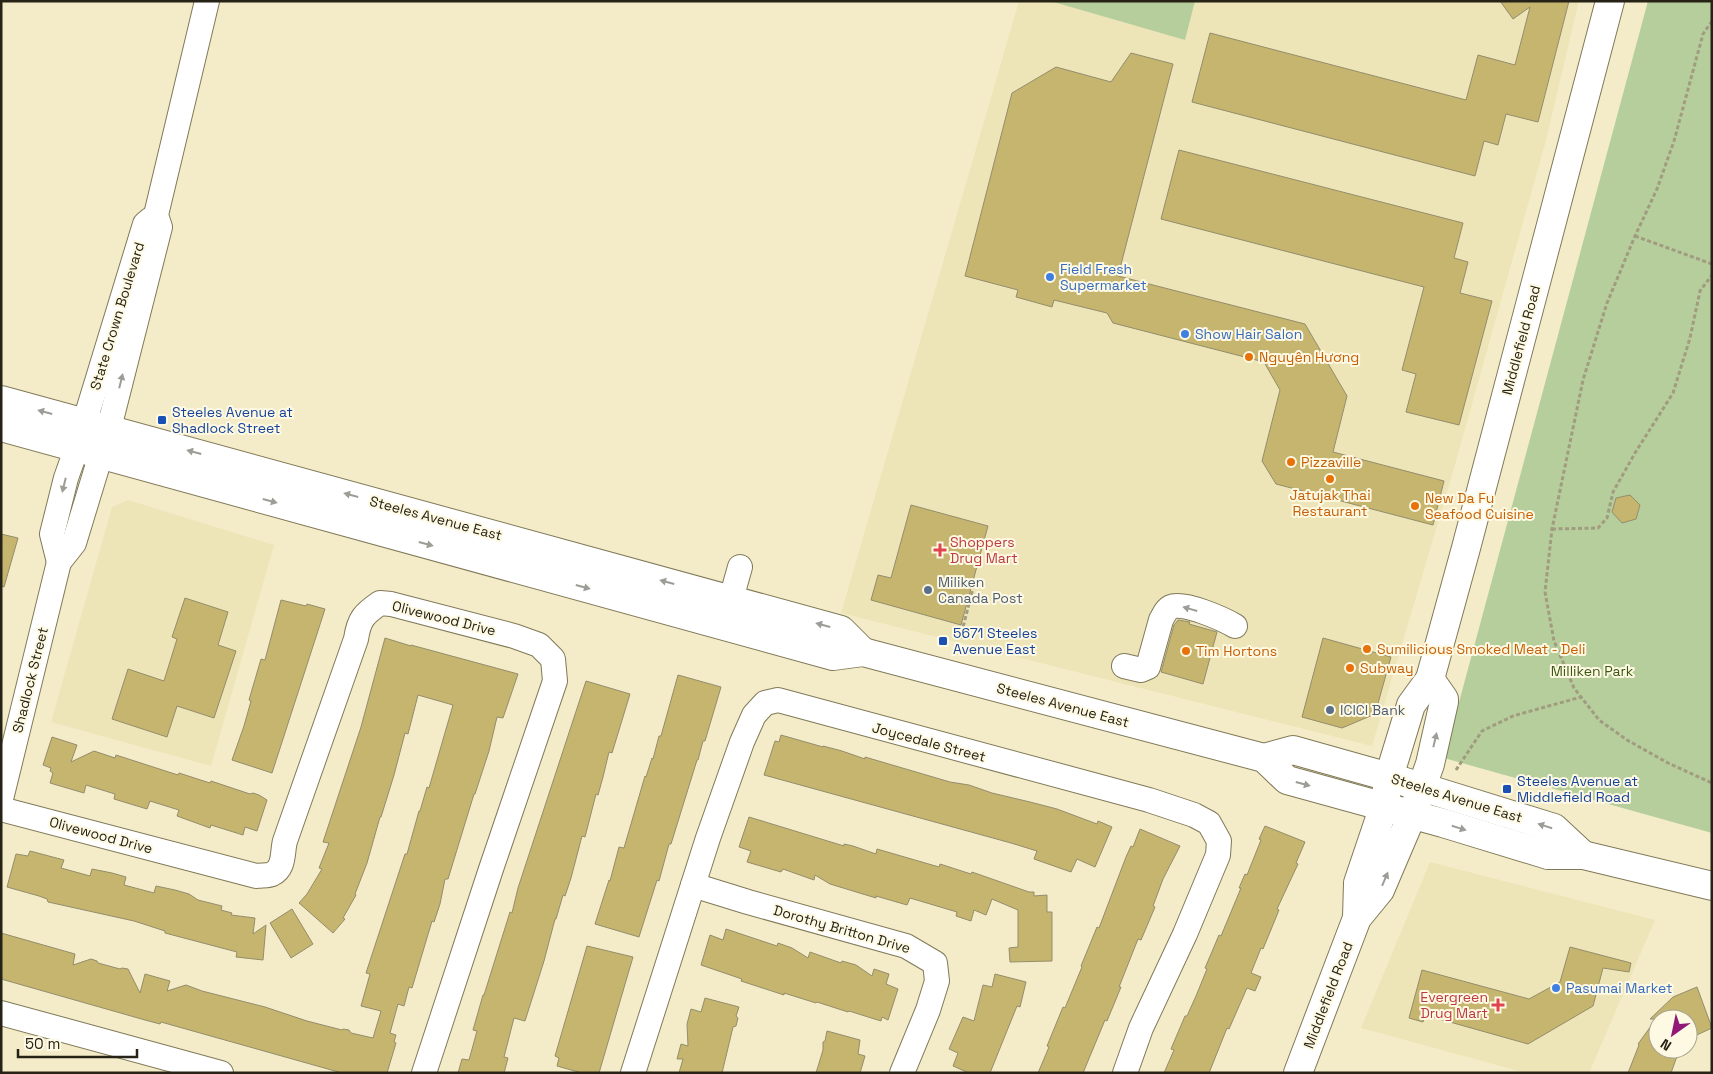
<svg xmlns="http://www.w3.org/2000/svg" width="1713" height="1074" font-family="'Space Grotesk',sans-serif">
	<rect width="100%" height="100%" fill="#f4ecc8"/>
	<g fill="#ede4b8">
		<polygon points="1019,1 1050,1 1185,40 1195,1 1579,1 1545,144 1452,475 1372,746 841,613"/>
		<polygon points="128,500 274,545 211,766 51,722 112,507"/>
		<polygon points="1430,862 1655,920 1589,1073 1526,1073 1361,1028"/>
	</g>
	<g fill="#b5ce9c">
		<polygon points="1050,1 1195,1 1185,40"/>
		<polygon points="1648,1 1712,1 1712,833 1444,758"/>
	</g>
	<g fill="#c5b56e" stroke="#948d6c">
		<polygon points="1500,1 1569,1 1538,122 1506,114 1498,145 1484,141 1475,176 1192,102 1210,33 1466,100 1478,55 1515,65 1530,7 1513,19"/>
		<polygon points="1131,53 1173,64 1118,276 1305,324 1347,396 1333,452 1444,481 1433,525 1276,484 1262,461 1280,390 1264,362 1113,323 1107,313 1054,300 1052,307 1016,297 1018,290 965,276 1012,93 1056,67 1111,82"/>
		<polygon points="1179,150 1463,223 1454,258 1468,262 1460,293 1492,301 1459,425 1406,412 1416,374 1402,370 1424,287 1161,219"/>
		<polygon points="1630,495 1640,505 1636,519 1622,523 1612,512 1616,498"/>
		<polygon points="911,505 988,526 961,625 871,600 878,575 891,578"/>
		<polygon points="1,534 18,538 4,587 1,586"/>
		<polygon points="185,598 228,612 218,645 236,651 214,718 177,706 167,737 112,719 128,669 164,681 177,639 172,637"/>
		<polygon points="281,600 306,606 307,604 325,609 272,773 232,760 244,726 251,701 249,700 261,659 265,660"/>
		<polygon points="1178,620 1190,622 1189,624 1217,632 1203,684 1161,672 1174,625"/>
		<polygon points="385,638 411,646 411,645 518,674 503,718 497,717 489,751 475,794 474,794 448,879 445,879 440,904 434,922 432,921 412,988 409,987 404,1006 398,1004 390,1033 396,1035 394,1042 396,1043 387,1073 342,1073 161,1022 160,1024 145,1020 1,979 1,933 75,954 73,965 91,959 97,961 98,963 120,969 122,968 128,969 140,993 145,974 170,981 167,991 186,985 202,991 265,1007 307,1021 342,1030 343,1029 349,1030 351,1033 373,1038 381,1011 361,1006 370,974 366,973 405,854 407,854 419,811 420,811 427,787 429,788 453,705 418,695 408,734 405,733 394,775 381,817 380,817 367,863 355,894 356,895 343,918 345,919 333,933 299,903 307,894 322,869 319,868 329,843 323,842 361,727"/>
		<polygon points="1323,638 1391,657 1375,714 1342,728 1302,717"/>
		<polygon points="678,675 721,687 705,741 703,741 698,760 697,760 671,844 669,844 659,881 657,880 639,937 595,924 609,880 610,881 619,847 624,848 645,776 646,777 652,758 653,759 659,736 661,736"/>
		<polygon points="586,681 630,694 612,753 609,752 603,777 598,795 596,794 585,837 582,836 571,878 565,896 563,895 556,919 555,919 544,961 525,1021 514,1018 504,1057 508,1058 504,1073 458,1073 462,1059 469,1060 477,1031 473,1030 483,995 484,995 510,912 512,913 518,888"/>
		<polygon points="781,735 823,747 823,746 842,751 865,759 865,757 950,782 969,785 992,793 1030,802 1057,809 1097,824 1098,821 1112,827 1095,867 1077,859 1071,872 1034,859 1037,851 1011,843 764,775 775,741 779,742"/>
		<polygon points="52,737 77,745 71,762 94,751 115,758 116,755 178,775 179,773 210,783 211,781 250,794 253,793 259,795 267,800 257,831 245,827 243,835 211,825 210,828 177,816 179,810 150,801 147,809 114,799 115,794 86,785 84,793 50,783 53,773 50,771 51,768 43,765"/>
		<polygon points="749,817 844,846 844,844 853,846 876,854 877,849 939,867 940,864 971,874 972,872 1029,892 1034,892 1034,896 1047,895 1047,912 1052,912 1052,961 1010,962 1009,948 1018,947 1018,910 992,899 986,915 974,910 971,921 956,916 957,912 910,898 907,905 876,896 876,898 830,884 815,875 814,880 783,869 781,872 747,862 751,851 739,847"/>
		<polygon points="1265,826 1305,842 1296,863 1298,864 1277,909 1279,910 1270,932 1263,949 1261,948 1251,973 1261,977 1255,991 1247,988 1229,1029 1227,1028 1209,1073 1164,1073 1174,1050 1171,1049 1185,1016 1187,1016 1196,996 1207,969 1205,968 1211,954 1219,935 1221,936 1241,888 1239,888 1245,874 1247,875 1261,840 1259,839"/>
		<polygon points="1140,829 1180,846 1163,879 1153,906 1155,907 1141,940 1138,939 1119,987 1121,987 1107,1021 1105,1020 1083,1073 1038,1073 1049,1047 1047,1046 1063,1007 1065,1008 1082,967 1081,966 1097,927 1099,928 1126,857 1131,846 1133,847"/>
		<polygon points="30,851 64,860 61,868 90,876 92,869 112,873 126,877 124,885 154,893 156,886 175,890 189,894 198,900 222,906 221,910 232,913 231,915 255,918 253,934 266,925 263,960 236,957 237,952 165,933 165,931 134,921 48,902 47,899 39,896 7,887 16,854 28,856"/>
		<polygon points="292,909 313,944 291,958 270,923"/>
		<polygon points="726,929 777,946 778,943 792,948 808,958 810,952 841,963 842,961 856,965 872,976 874,969 889,974 886,984 898,989 888,1020 882,1017 881,1021 849,1011 848,1012 817,1002 816,1003 784,993 784,995 741,981 742,979 701,965 710,935 723,940"/>
		<polygon points="587,946 633,957 599,1073 582,1073 557,1066 559,1058 555,1056"/>
		<polygon points="1570,947 1631,963 1629,972 1603,968 1593,1006 1528,1044 1425,1015 1423,1022 1409,1018 1422,970 1529,999 1560,982"/>
		<polygon points="995,974 1026,982 1020,1007 1017,1006 990,1073 969,1073 953,1066 958,1053 949,1049 963,1017 974,1021 983,985 992,987"/>
		<polygon points="1697,987 1712,1028 1688,1039 1688,1019 1658,1019 1658,1049 1684,1049 1676,1059 1671,1073 1628,1073 1639,1045 1638,1044 1656,1019 1650,1019 1673,997"/>
		<polygon points="705,998 739,1007 736,1016 738,1018 736,1026 733,1027 722,1073 679,1073 683,1059 677,1059 681,1044 688,1046 687,1024 691,1009 701,1012"/>
		<polygon points="827,1031 860,1040 858,1054 865,1056 860,1073 816,1073 823,1050 823,1042 825,1041"/>
	</g>
	<g fill="none" stroke-linecap="round" stroke-linejoin="round">
		<defs>
			<g id="minor">
				<polyline points="59,562 52,534 66,478 77,447 145,224 151,219"/>
				<polyline points="726,617 740,567"/>
				<path d="M1124 666 1141 670 1148 667 1161 620C1164 615 1165 610 1171 607 1183 601 1223 619 1235 626"/>
				<polyline points="1,799 59,562 74,543 109,428 160,227 156,215 207,1"/>
				<path d="M1 809 256 876C261 875 268 876 272 874 285 868 282 852 285 841L356 639C359 619 364 614 380 603L391 604 514 636 539 645 553 659 555 681 491 869 424 1073"/>
				<polyline points="693,885 748,902 906,946 935,963 937,981 928,1010 902,1073"/>
				<polyline points="1,1013 221,1073"/>
				<polyline points="633,1073 708,838 742,742 754,715 765,703 778,700 1149,800 1194,815 1209,823 1219,841 1218,855 1185,934 1141,1028 1125,1073"/>
			</g>
			<g id="major">
				<polyline points="1,400 841,630 863,652"/>
				<polyline points="1,427 833,656 863,652 1264,758 1287,780 1443,823 1548,855 1583,855 1712,886"/>
				<polyline points="1264,758 1293,750 1389,777 1554,828 1583,855"/>
				<polyline points="1357,918 1358,883 1384,806 1389,777 1411,705 1430,679 1466,548 1610,1"/>
				<polyline points="1298,1073 1357,918 1380,890 1412,815 1430,764 1444,702 1444,699 1430,679"/>
			</g>
		</defs>
		<use href="#minor" stroke="#807958" stroke-width="26"/>
		<use href="#major" stroke="#807958" stroke-width="30"/>
		<g stroke="#a19b80" stroke-width="3" stroke-dasharray="4 2.5" stroke-linecap="butt">
			<polyline points="1712,21 1703,34 1674,141 1657,189 1635,236 1607,303 1583,380 1552,529 1545,592 1554,641 1574,688 1599,720 1627,740 1668,763 1712,783"/>
			<polyline points="1635,236 1712,264"/>
			<polyline points="1552,529 1598,528 1607,518 1613,492 1635,453 1673,393 1690,338 1700,291 1712,275"/>
			<polyline points="960,639 973,588"/>
			<polyline points="1456,770 1482,731 1513,716 1581,697"/>
		</g>
		<use href="#minor" stroke="#fff" stroke-width="24"/>
		<use href="#major" stroke="#fff" stroke-width="28"/>
	</g>
	<defs><path id="oneway-solid" d="M-6-.8H1V-3.2L6.5 0L1 3.2V.8H-6Z" transform="scale(1.25)"/></defs>
	<g fill="#9d9c96">
		<use href="#oneway-solid" transform="translate(121 381) rotate(-76)"/>
		<use href="#oneway-solid" transform="translate(45 412) rotate(-165)"/>
		<use href="#oneway-solid" transform="translate(194 452) rotate(-165)"/>
		<use href="#oneway-solid" transform="translate(64 485) rotate(104)"/>
		<use href="#oneway-solid" transform="translate(351 495) rotate(-165)"/>
		<use href="#oneway-solid" transform="translate(270 501) rotate(15)"/>
		<use href="#oneway-solid" transform="translate(426 544) rotate(15)"/>
		<use href="#oneway-solid" transform="translate(667 582) rotate(-165)"/>
		<use href="#oneway-solid" transform="translate(583 587) rotate(15)"/>
		<use href="#oneway-solid" transform="translate(1190 609) rotate(-164)"/>
		<use href="#oneway-solid" transform="translate(823 625) rotate(-165)"/>
		<use href="#oneway-solid" transform="translate(1435 740) rotate(-77)"/>
		<use href="#oneway-solid" transform="translate(1303 784) rotate(15)"/>
		<use href="#oneway-solid" transform="translate(1545 826) rotate(-163)"/>
		<use href="#oneway-solid" transform="translate(1459 828) rotate(17)"/>
		<use href="#oneway-solid" transform="translate(1385 879) rotate(-67)"/>
	</g>
	<g fill="#3f7fe0" stroke="#fef9e3" stroke-width="2">
		<circle cx="1050" cy="277" r="5"/>
		<circle cx="1185" cy="334" r="5"/>
		<circle cx="1556" cy="988" r="5"/>
	</g>
	<g fill="#e8710a" stroke="#fef9e3" stroke-width="2">
		<circle cx="1249" cy="357" r="5"/>
		<circle cx="1291" cy="462" r="5"/>
		<circle cx="1330" cy="479" r="5"/>
		<circle cx="1415" cy="506" r="5"/>
		<circle cx="1367" cy="649" r="5"/>
		<circle cx="1186" cy="651" r="5"/>
		<circle cx="1350" cy="668" r="5"/>
	</g>
	<g fill="#1a4fb4" stroke="#fef9e3" stroke-width="2">
		<rect x="157" y="415" width="10" height="10" rx="2.5"/>
		<rect x="938" y="636" width="10" height="10" rx="2.5"/>
		<rect x="1502" y="784" width="10" height="10" rx="2.5"/>
	</g>
	<g fill="#e0444e" stroke="#fef9e3" stroke-width="2">
		<path d="M937.5 542.5h5v5h5v5h-5v5h-5v-5h-5v-5h5z"/>
		<path d="M1495.5 997.5h5v5h5v5h-5v5h-5v-5h-5v-5h5z"/>
	</g>
	<g fill="#5c6f8a" stroke="#fef9e3" stroke-width="2">
		<circle cx="928" cy="590" r="5"/>
		<circle cx="1330" cy="710" r="5"/>
	</g>
	<g text-anchor="middle" stroke-width="4" stroke-linejoin="round" paint-order="stroke">
		<g font-size="14" fill="#366cbe" stroke="#fef9e3" text-anchor="start">
			<text x="1060" y="274">Field Fresh<tspan x="1060" dy="16">Supermarket</tspan></text>
			<text x="1195" y="339">Show Hair Salon</text>
			<text x="1566" y="993">Pasumai Market</text>
		</g>
		<g font-size="14" fill="#262316" stroke="#fef9e3">
			<text transform="translate(117 316) rotate(-73)" y="5">State Crown Boulevard</text>
			<text transform="translate(1521 340) rotate(-75)" y="5">Middlefield Road</text>
			<text transform="translate(436 518) rotate(15)" y="5">Steeles Avenue East</text>
			<text transform="translate(444 618) rotate(14)" y="5">Olivewood Drive</text>
			<text transform="translate(30 680) rotate(-76)" y="5">Shadlock Street</text>
			<text transform="translate(1063 705) rotate(15)" y="5">Steeles Avenue East</text>
			<text transform="translate(929 742) rotate(15)" y="5">Joycedale Street</text>
			<text transform="translate(1457 798) rotate(17)" y="5">Steeles Avenue East</text>
			<text transform="translate(101 835) rotate(15)" y="5">Olivewood Drive</text>
			<text transform="translate(842 929) rotate(16)" y="5">Dorothy Britton Drive</text>
			<text transform="translate(1328 995) rotate(-69)" y="5">Middlefield Road</text>
		</g>
		<g font-size="14" fill="#c56008" stroke="#fef9e3" text-anchor="start">
			<text x="1259" y="362">Nguyên Hương</text>
			<text x="1301" y="467">Pizzaville</text>
			<text x="1330" y="500" text-anchor="middle">Jatujak Thai<tspan x="1330" dy="16">Restaurant</tspan></text>
			<text x="1425" y="503">New Da Fu<tspan x="1425" dy="16">Seafood Cuisine</tspan></text>
			<text x="1377" y="654">Sumilicious Smoked Meat - Deli</text>
			<text x="1196" y="656">Tim Hortons</text>
			<text x="1360" y="673">Subway</text>
		</g>
		<g font-size="14" fill="#164399" stroke="#fef9e3" text-anchor="start">
			<text x="172" y="417">Steeles Avenue at<tspan x="172" dy="16">Shadlock Street</tspan></text>
			<text x="953" y="638">5671 Steeles<tspan x="953" dy="16">Avenue East</tspan></text>
			<text x="1517" y="786">Steeles Avenue at<tspan x="1517" dy="16">Middlefield Road</tspan></text>
		</g>
		<g font-size="14" fill="#be3a42" stroke="#fef9e3" text-anchor="start">
			<text x="950" y="547">Shoppers<tspan x="950" dy="16">Drug Mart</tspan></text>
			<text x="1488" y="1002" text-anchor="end">Evergreen<tspan x="1488" dy="16">Drug Mart</tspan></text>
		</g>
		<g font-size="14" fill="#4e5e75" stroke="#fef9e3" text-anchor="start">
			<text x="938" y="587">Miliken<tspan x="938" dy="16">Canada Post</tspan></text>
			<text x="1340" y="715">ICICI Bank</text>
		</g>
		<g font-size="14" fill="#3b5713" stroke="#fef9e3">
			<text x="1592" y="676">Milliken Park</text>
		</g>
	</g>
	<rect width="1713" height="1074" fill="none" stroke="#262316" stroke-width="5"/>
	<g transform="translate(1673 1034) rotate(213)"><circle r="24" fill="#fef9e3" stroke="#a8a391"/>
	<path d="M0-4L9 19L0 12L-9 19Z" fill="#901978"/>
	<text y="-8" font-size="14" font-weight="bold" text-anchor="middle" fill="#262316">N</text>
	</g>
	<path d="M18 1049v8h119v-8" fill="none" stroke="#262316" stroke-width="2.5"/>
	<text x="25" y="1049" font-size="15" fill="#262316" stroke="#fef9e3" stroke-width="4" paint-order="stroke">50 m</text>
</svg>
